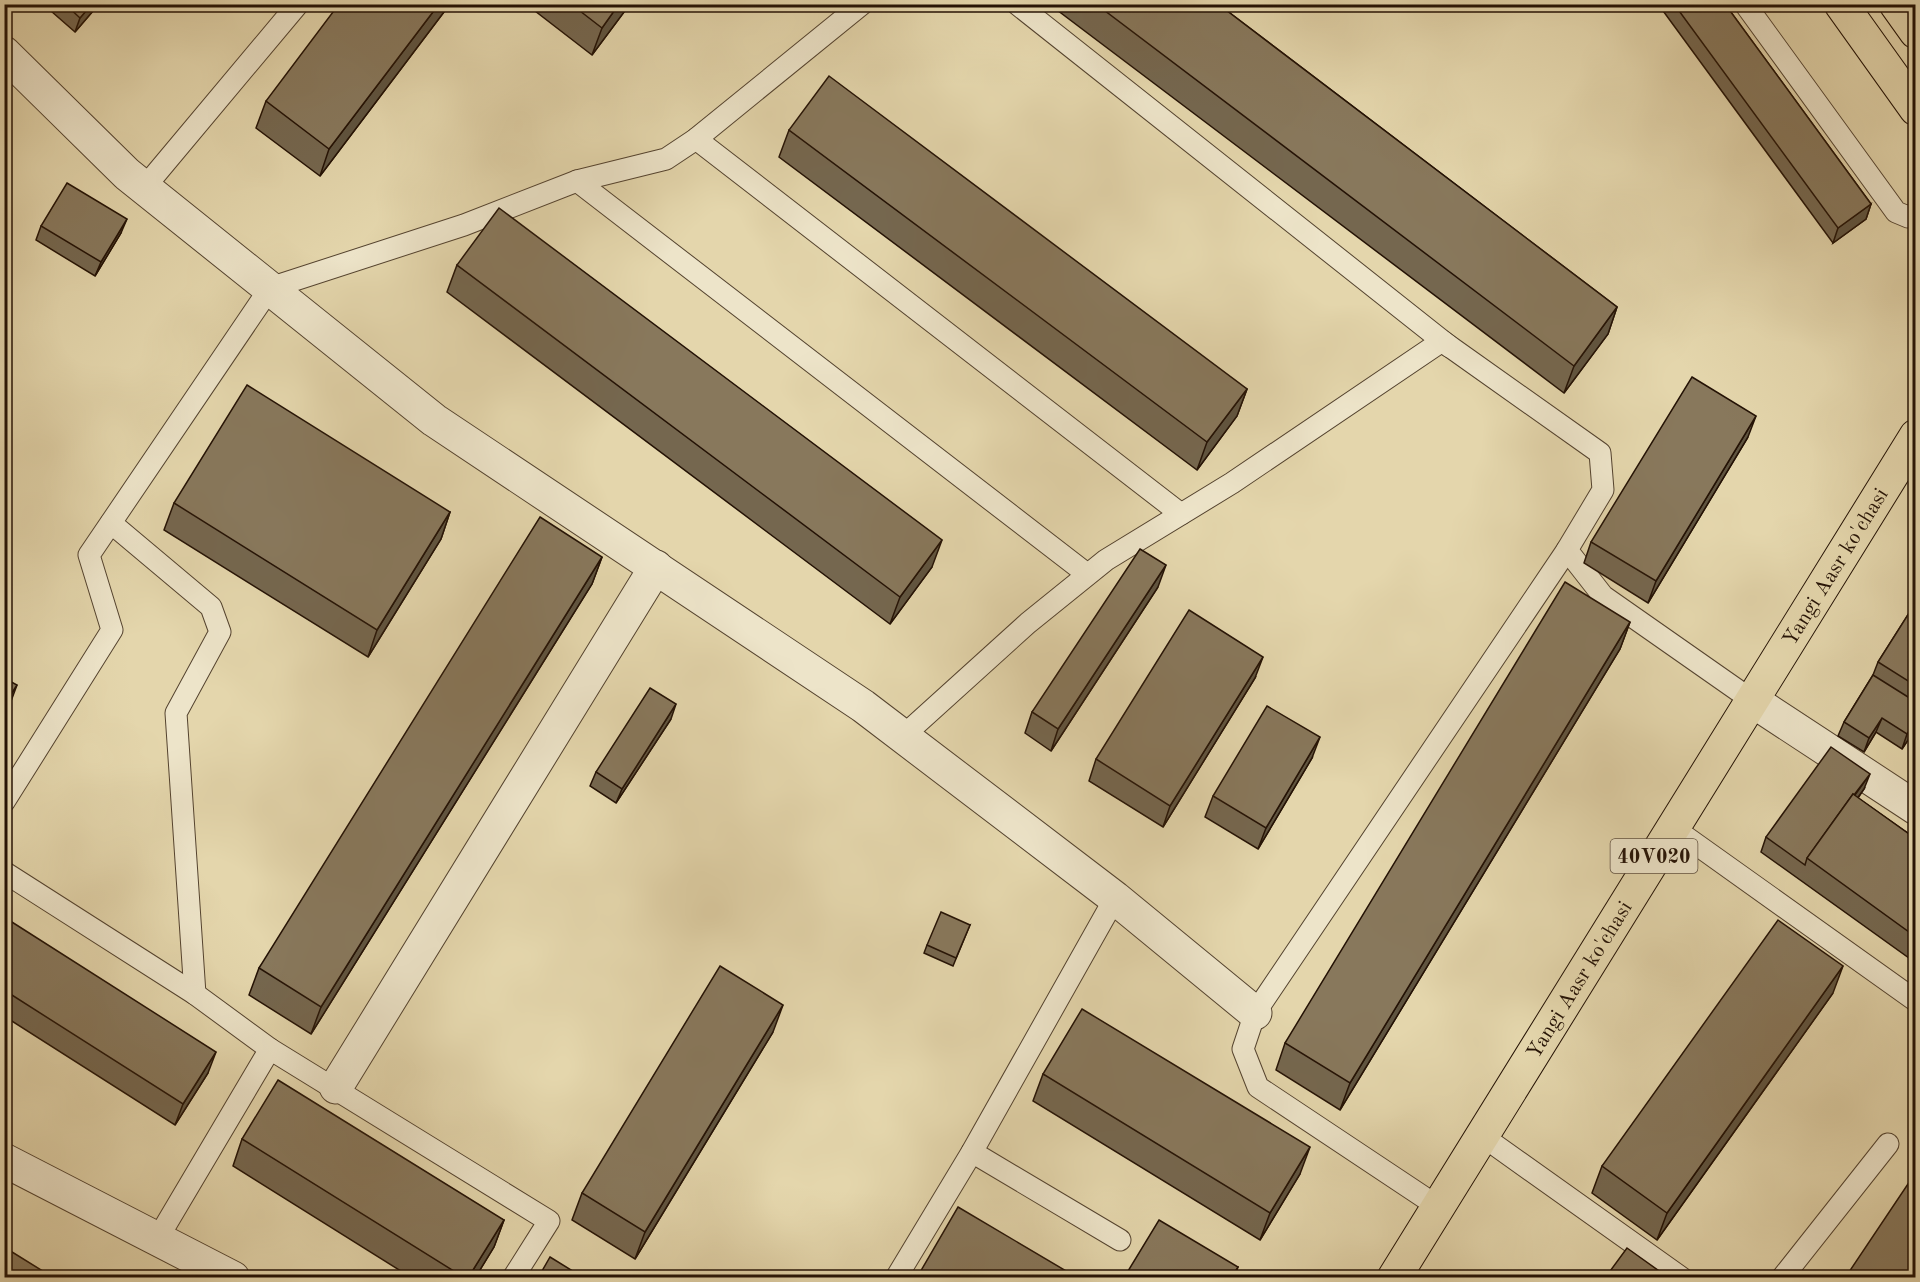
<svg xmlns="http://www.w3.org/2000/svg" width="1920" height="1282" font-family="'Old Standard TT',serif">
	<rect width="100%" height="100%" fill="#e4d6ac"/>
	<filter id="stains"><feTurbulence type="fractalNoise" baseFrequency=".00333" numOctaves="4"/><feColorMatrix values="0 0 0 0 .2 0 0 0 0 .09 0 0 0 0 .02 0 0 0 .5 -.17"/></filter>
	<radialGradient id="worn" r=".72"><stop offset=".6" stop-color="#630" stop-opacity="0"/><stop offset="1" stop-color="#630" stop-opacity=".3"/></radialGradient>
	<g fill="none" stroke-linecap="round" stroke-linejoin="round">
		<defs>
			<g id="service">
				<polyline points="1017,4 1450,347"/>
				<polyline points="1745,4 1896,212 1908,217 1916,213"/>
				<polyline points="696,139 1181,514"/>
				<polyline points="577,181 1087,574"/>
				<polyline points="144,188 298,4"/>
				<polyline points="111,523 211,607 220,632 176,713 195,994"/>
				<polyline points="902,737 1028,623 1106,560 1232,483 1442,341 1600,453 1603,490 1567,550 1603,596 1753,701"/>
				<polyline points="4,802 112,630 89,555 270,288 464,225 577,181 666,159 696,139 862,4"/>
				<polyline points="1672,827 1916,1001"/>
				<polyline points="4,872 195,994 270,1049"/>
				<polyline points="1481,1135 1682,1278"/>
				<polyline points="972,1152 1120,1240"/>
				<polyline points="1437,1206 1258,1087 1243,1049 1255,1013 1567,550"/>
				<polyline points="158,1238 270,1049 549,1221 513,1278"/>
				<polyline points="896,1278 972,1152 1115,898"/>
				<polyline points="1782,1278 1888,1144"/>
			</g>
			<g id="minor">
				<polyline points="4,53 127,174 434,420 863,706 1115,898 1255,1013"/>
				<polyline points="1753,701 1916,808"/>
				<polyline points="336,1087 656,567"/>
			</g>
			<polyline id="tertiary" points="4,1160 233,1278"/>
			<g id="primary">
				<polyline points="1841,4 1916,109"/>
				<polyline points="1896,4 1916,32"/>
				<path id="s1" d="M1394 1278 1916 436"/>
			</g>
		</defs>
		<use href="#service" stroke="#54432f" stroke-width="23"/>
		<use href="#minor" stroke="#54432f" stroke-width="35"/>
		<use href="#tertiary" stroke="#54432f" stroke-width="35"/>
		<use href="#primary" stroke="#241205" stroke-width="35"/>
		<use href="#service" stroke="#ede4c9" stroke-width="21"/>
		<use href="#minor" stroke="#ede4c9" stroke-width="33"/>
		<use href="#tertiary" stroke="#ede4c9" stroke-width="33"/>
		<use href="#primary" stroke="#e4d6ac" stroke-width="33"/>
	</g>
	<g fill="#75674f" stroke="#241205" stroke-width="1.5">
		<polygon points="43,4 99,4 75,32"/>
		<polygon points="450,4 320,176 256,128 266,101"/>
		<polygon points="526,4 630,4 592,55"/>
		<polygon points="1059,4 1218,4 1617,307 1608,334 1564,393 1057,10"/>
		<polygon points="1658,4 1725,4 1871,204 1866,219 1833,243"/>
		<polygon points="789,130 1247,389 1237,416 1197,470 779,157"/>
		<polygon points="41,226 121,233 95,276 36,240"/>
		<polygon points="457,265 932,567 890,624 447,292"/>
		<polygon points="1748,437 1648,603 1584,563 1591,542"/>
		<polygon points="174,503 450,512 441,539 368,657 164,530"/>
		<polygon points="602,557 592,584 311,1034 249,995 259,968"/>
		<polygon points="1158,587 1051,751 1025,733 1032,712"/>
		<polygon points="1916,602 1916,728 1902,749 1876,732 1864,752 1838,736 1844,722 1873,675 1878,662"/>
		<polygon points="1630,622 1620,649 1340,1110 1276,1070 1285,1043"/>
		<polygon points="1255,678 1163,827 1089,781 1096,759"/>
		<polygon points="671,719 616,803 590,786 596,772"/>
		<polygon points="1312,758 1258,849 1205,817 1213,796"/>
		<polygon points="1864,789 1858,798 1916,839 1916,963 1761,852 1766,837"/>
		<polygon points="4,917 208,1073 175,1125 4,1016"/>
		<polygon points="970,925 953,966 924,953 927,945"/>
		<polygon points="1833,993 1657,1240 1592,1193 1602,1166"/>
		<polygon points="773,1032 635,1259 572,1220 582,1193"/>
		<polygon points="1043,1074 1300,1174 1260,1240 1033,1101"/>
		<polygon points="242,1139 504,1220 494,1247 475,1278 412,1278 233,1166"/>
		<polygon points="1238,1267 1234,1278 1126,1278 1128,1271"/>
	</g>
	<g fill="#5f5440" stroke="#241205" stroke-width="1.5">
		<polygon points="92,4 99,4 75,32 80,18"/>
		<polygon points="439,4 450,4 320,176 329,149"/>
		<polygon points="619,4 630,4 592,55 602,28"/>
		<polygon points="1871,204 1866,219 1833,243 1838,228"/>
		<polygon points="127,219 121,233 95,276 101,262"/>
		<polygon points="1617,307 1608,334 1564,393 1574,366"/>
		<polygon points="1247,389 1237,416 1197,470 1207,442"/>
		<polygon points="1756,416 1748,437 1648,603 1656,581"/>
		<polygon points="450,512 441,539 368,657 377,630"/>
		<polygon points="942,540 932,567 890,624 900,597"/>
		<polygon points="602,557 592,584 311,1034 321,1007"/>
		<polygon points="1166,565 1158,587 1051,751 1058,729"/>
		<polygon points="1630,622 1620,649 1340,1110 1350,1083"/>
		<polygon points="1263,657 1255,678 1163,827 1170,806"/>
		<polygon points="17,685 7,712 4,716 4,705"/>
		<polygon points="676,704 671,719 616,803 622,789"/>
		<polygon points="1882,718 1876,732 1864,752 1869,738"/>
		<polygon points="1916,721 1916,728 1902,749 1907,734"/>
		<polygon points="1320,737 1312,758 1258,849 1266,828"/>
		<polygon points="1870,774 1864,789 1812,861 1809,859"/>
		<polygon points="1843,966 1833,993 1657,1240 1667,1213"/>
		<polygon points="783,1005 773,1032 635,1259 645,1232"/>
		<polygon points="216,1052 208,1073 175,1125 183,1104"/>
		<polygon points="1310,1147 1300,1174 1260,1240 1270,1213"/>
		<polygon points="504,1220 494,1247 475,1278 468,1278"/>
		<polygon points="1916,1261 1916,1271 1911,1278 1905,1278"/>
	</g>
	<g fill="#88785c" stroke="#241205" stroke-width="1.5">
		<polygon points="65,4 92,4 80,18"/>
		<polygon points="339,4 439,4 329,149 266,101"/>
		<polygon points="571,4 619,4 602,28"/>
		<polygon points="1096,4 1218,4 1617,307 1574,366"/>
		<polygon points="1674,4 1725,4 1871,204 1838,228"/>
		<polygon points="829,76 1247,389 1207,442 789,130"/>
		<polygon points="67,183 127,219 101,262 41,226"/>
		<polygon points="499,208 942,540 900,597 457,265"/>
		<polygon points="1692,377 1756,416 1656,581 1591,542"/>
		<polygon points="247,385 450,512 377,630 174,503"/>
		<polygon points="540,517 602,557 321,1007 259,968"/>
		<polygon points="1140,549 1166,565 1058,729 1032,712"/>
		<polygon points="1565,582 1630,622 1350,1083 1285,1043"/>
		<polygon points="1916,602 1916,686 1878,662"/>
		<polygon points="1189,610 1263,657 1170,806 1096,759"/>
		<polygon points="1873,675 1916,702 1916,721 1907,734 1882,718 1869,738 1844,722"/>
		<polygon points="4,678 17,685 4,705"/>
		<polygon points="650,688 676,704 622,789 596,772"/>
		<polygon points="1267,706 1320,737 1266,828 1213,796"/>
		<polygon points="1831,747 1870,774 1854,795 1853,794 1807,858 1805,865 1766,837"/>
		<polygon points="1853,794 1916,839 1916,937 1807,858"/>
		<polygon points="941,912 970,925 956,958 927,945"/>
		<polygon points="4,917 216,1052 183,1104 4,990"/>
		<polygon points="1778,920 1843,966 1667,1213 1602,1166"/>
		<polygon points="720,966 783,1005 645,1232 582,1193"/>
		<polygon points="1082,1009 1310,1147 1270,1213 1043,1074"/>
		<polygon points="278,1080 504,1220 468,1278 465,1278 242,1139"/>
		<polygon points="1916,1172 1916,1261 1905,1278 1845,1278"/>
		<polygon points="958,1207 1078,1278 924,1278 919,1274"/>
		<polygon points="1159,1220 1238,1267 1231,1278 1139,1278 1128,1271"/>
		<polygon points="4,1247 54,1278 4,1278"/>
		<polygon points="1627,1248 1669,1278 1605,1278"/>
		<polygon points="550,1257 584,1278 538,1278"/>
	</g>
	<g text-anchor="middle" stroke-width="5" stroke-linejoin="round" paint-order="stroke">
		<rect fill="#ede4c9" stroke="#605140" stroke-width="1.5" x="1610.5" y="839" width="87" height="34" rx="4.5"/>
		<g font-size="20" font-weight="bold" fill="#241205">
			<text x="1654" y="863">40V020</text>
		</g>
		<g font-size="21" fill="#241205" stroke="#ede4c9">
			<text dy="7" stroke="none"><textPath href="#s1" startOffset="837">Yangi Aasr ko'chasi</textPath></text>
			<text dy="7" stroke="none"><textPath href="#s1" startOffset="351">Yangi Aasr ko'chasi</textPath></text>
		</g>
	</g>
	<rect width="1920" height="1282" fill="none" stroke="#e4d6ac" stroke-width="24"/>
	<rect x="6" y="6" width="1908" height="1270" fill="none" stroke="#241205" stroke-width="3"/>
	<rect x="12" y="12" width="1896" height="1258" fill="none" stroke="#241205" stroke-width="1.5"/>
	<rect width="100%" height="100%" filter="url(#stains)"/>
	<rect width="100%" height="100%" fill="url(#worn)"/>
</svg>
